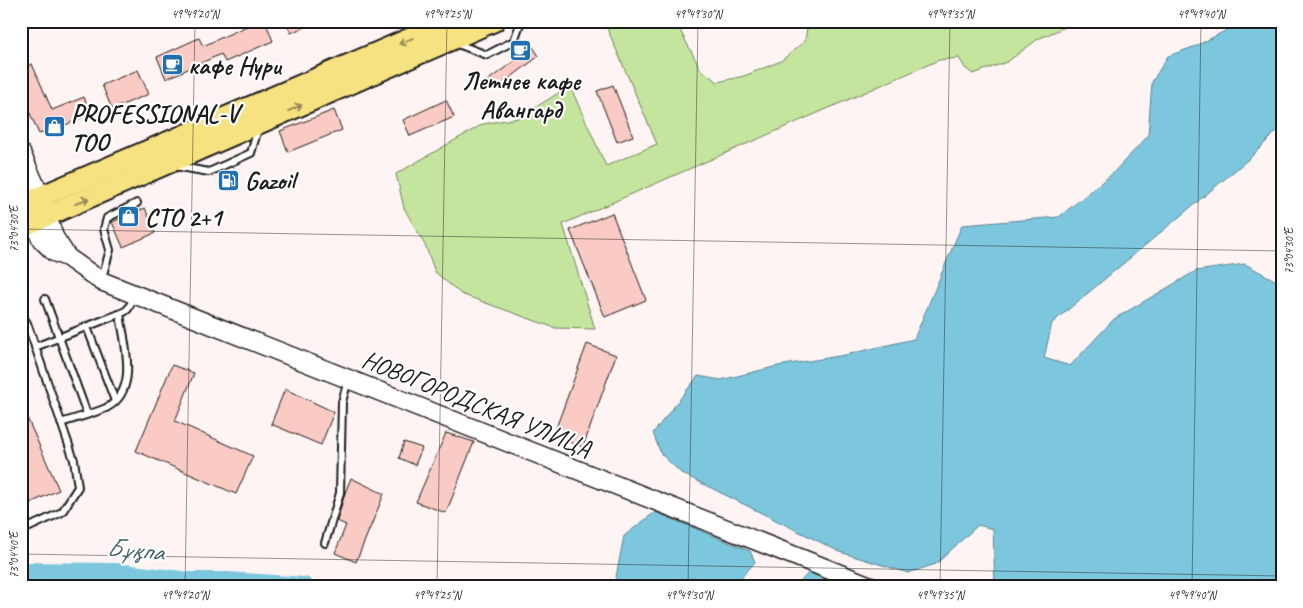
<svg xmlns="http://www.w3.org/2000/svg" width="1303" height="608" font-family="Caveat,sans-serif">
	<rect width="100%" height="100%" fill="#fef4f3"/>
	<filter id="ink" filterUnits="userSpaceOnUse"><feTurbulence type="fractalNoise" baseFrequency=".02" numOctaves="2"/><feDisplacementMap in="SourceGraphic" scale="10" xChannelSelector="R" yChannelSelector="G"/><feConvolveMatrix kernelMatrix="1 2 1 2 8 2 1 2 1" color-interpolation-filters="sRGB"/></filter>
	<g filter="url(#ink)">
		<polygon fill="#c4e59e" stroke="#70805d" points="604,21 675,21 701,70 718,82 744,76 781,61 805,41 808,21 1069,21 1065,27 1038,39 1007,62 973,74 965,68 959,58 939,60 563,224 595,329 555,328 461,294 435,272 426,247 404,208 396,174 483,124 518,118 570,86 606,166 657,144"/>
		<g fill="#7dc7de" stroke="#568390">
			<polygon points="1244,21 1282,21 1282,126 1251,157 1052,323 1044,358 1070,366 1114,319 1196,271 1245,264 1282,284 1282,587 995,587 993,529 978,525 936,564 908,573 840,552 681,473 661,454 653,433 698,376 721,380 778,366 845,355 914,339 962,225 1059,217 1112,174 1148,136 1152,82 1168,56 1196,46"/>
			<polygon points="655,512 750,551 755,562 733,587 612,587 615,582 624,536"/>
			<polygon points="809,572 842,587 796,587"/>
		</g>
		<g fill="none" stroke-linecap="round" stroke-linejoin="round">
			<polyline stroke="#568390" stroke-width="3" points="126,574 131,587"/>
			<polyline stroke="#7dc7de" stroke-width="20" points="21,572 115,573 189,582 227,582 304,587"/>
		</g>
		<g fill="#facac4" stroke="#1c1c1c">
			<polygon points="258,21 265,21 273,41 225,62 221,54 166,79 157,57 199,38 203,46"/>
			<polygon points="285,21 317,21 291,33"/>
			<polygon points="533,47 539,56 494,90 487,81"/>
			<polygon points="32,64 52,110 84,97 91,114 63,126 62,124 39,134 21,93 21,69"/>
			<polygon points="138,70 149,94 112,109 102,85"/>
			<polygon points="613,85 633,136 617,142 597,91"/>
			<polygon points="446,100 454,117 410,136 403,120"/>
			<polygon points="334,110 342,130 288,152 280,131"/>
			<polygon points="145,208 155,233 123,247 112,222"/>
			<polygon points="612,213 646,300 605,317 570,230"/>
			<polygon points="587,344 616,355 583,447 553,436"/>
			<polygon points="172,365 194,373 175,421 253,456 236,494 136,451"/>
			<polygon points="285,389 334,412 321,445 271,424"/>
			<polygon points="21,404 59,490 21,507"/>
			<polygon points="446,433 474,442 446,513 416,502"/>
			<polygon points="404,442 422,448 415,465 399,458"/>
			<polygon points="351,478 384,494 356,562 335,553 346,525 337,521 345,493"/>
		</g>
		<g fill="none" stroke-linecap="round" stroke-linejoin="round">
			<defs>
				<g id="lane">
					<polyline points="455,43 487,55 514,41 521,21"/>
					<polyline points="175,166 209,172 251,153 258,129"/>
					<polyline points="101,281 110,250 104,229 107,218 137,203"/>
					<polyline points="45,299 87,414"/>
					<polyline points="21,314 27,323 74,460 78,487 62,512 21,531"/>
					<polyline points="87,327 115,401"/>
					<polyline points="35,347 124,312 128,309 135,295"/>
					<path d="M61 423C76 418 92 414 106 408 140 391 124 343 120 314"/>
					<polyline points="325,543 340,493 342,402 348,380"/>
				</g>
				<g id="secondary">
					<polyline points="21,153 40,196 54,237 65,254"/>
					<polyline points="26,209 42,240 54,252 67,257 101,281 873,587"/>
				</g>
				<g id="primary">
					<polyline points="21,205 451,21"/>
					<polyline points="21,227 494,21"/>
				</g>
			</defs>
			<use href="#lane" stroke="#1c1c1c" stroke-width="10"/>
			<use href="#secondary" stroke="#1c1c1c" stroke-width="21"/>
			<use href="#primary" stroke="#1c1c1c" stroke-width="24"/>
			<use href="#lane" stroke="#fff" stroke-width="6"/>
			<use href="#secondary" stroke="#fff" stroke-width="18"/>
			<use href="#primary" stroke="#f7e281" stroke-width="20"/>
		</g>
		<defs><path id="oneway-shaft" d="M-6 0H5M1.5-3L5.5 0L1.5 3" fill="none" stroke-width="1.6" stroke-linecap="round" stroke-linejoin="round" transform="scale(1.25)"/></defs>
		<g stroke="#948954">
			<use href="#oneway-shaft" transform="translate(406 41) rotate(157)"/>
			<use href="#oneway-shaft" transform="translate(295 108) rotate(-24)"/>
			<use href="#oneway-shaft" transform="translate(82 201) rotate(-24)"/>
		</g>
	</g>
	<path fill="none" stroke="#1c1c1c" stroke-width="1" stroke-opacity="0.45" d="M21 229 1282 251M21 554 1282 576M185 587 195 21M437 587 447 21M688 587 698 21M940 587 950 21M1192 587 1201 21"/>
	<defs>
		<symbol id="cafe-square" viewBox="-11 -11 22 22"><rect x="-9" y="-9" width="18" height="18" rx="4" fill="#1f6fb2" stroke="#fff"/><path d="M-5.5-4.5H6V0H3Q3 3.5 0 3.5H-2.5Q-5.5 3.5-5.5 0ZM3-3.2v2h1.7v-2ZM-6 4.5H4V6H-6Z" fill="#fff"/></symbol>
		<symbol id="shop-square" viewBox="-11 -11 22 22"><rect x="-9" y="-9" width="18" height="18" rx="4" fill="#1f6fb2" stroke="#fff"/><path d="M-5-2.5h2.3a2.7 3.5 0 0 1 5.4 0H5L5.5 6h-11ZM-1.5-2.5h3a1.5 2.3 0 0 0-3 0Z" fill="#fff"/></symbol>
		<symbol id="fuel-square" viewBox="-11 -11 22 22"><rect x="-9" y="-9" width="18" height="18" rx="4" fill="#1f6fb2" stroke="#fff"/><path d="M-5.5-6h7V0h2V4h1.3V-2.5L3-4.5l.8-.8L6-3V5H2.5V1h-1V6h-7ZM-4.2-4.7v3.2H.2V-4.7Z" fill="#fff"/></symbol>
	</defs>
	<g fill-rule="evenodd">
		<use href="#cafe-square" x="508" y="38" width="25" height="25"/>
		<use href="#cafe-square" x="160" y="52" width="25" height="25"/>
		<use href="#shop-square" x="42" y="114" width="25" height="25"/>
		<use href="#fuel-square" x="216" y="168" width="25" height="25"/>
		<use href="#shop-square" x="116" y="204" width="25" height="25"/>
	</g>
	<g text-anchor="middle" stroke-width="4.5" stroke-linejoin="round" paint-order="stroke">
		<g font-size="25" font-weight="bold" fill="#1c1c1c" stroke="#fff" text-anchor="start">
			<text x="188" y="74">кафе Нури</text>
			<text x="521" y="89" text-anchor="middle">Летнее кафе<tspan x="521" dy="29">Авангард</tspan></text>
			<text x="71" y="122">PROFESSIONAL-V<tspan x="71" dy="29">ТОО</tspan></text>
			<text x="245" y="189">Gazoil</text>
			<text x="145" y="226">СТО 2+1</text>
		</g>
		<g font-size="25" fill="#1c1c1c" stroke="#fff">
			<text transform="translate(477 403) rotate(22)" y="9">НОВОГОРОДСКАЯ УЛИЦА</text>
		</g>
		<g font-size="26" font-style="italic" fill="#43606a" stroke="#fff">
			<text transform="translate(135 549) rotate(5)" y="9">Бұқпа</text>
		</g>
	</g>
	<rect width="1303" height="608" fill="none" stroke="#fff" stroke-width="55"/>
	<rect x="28" y="28" width="1248" height="552" fill="none" stroke="#1c1c1c" stroke-width="2"/>
	<g font-size="12" text-anchor="middle" fill="#1c1c1c">
		<text x="195" y="18">49°49'20"N</text>
		<text x="447" y="18">49°49'25"N</text>
		<text x="698" y="18">49°49'30"N</text>
		<text x="950" y="18">49°49'35"N</text>
		<text x="1201" y="18">49°49'40"N</text>
		<text transform="translate(14 229) rotate(-90)" y="4">73°04'30"E</text>
		<text transform="translate(1289 251) rotate(-90)" y="4">73°04'30"E</text>
		<text transform="translate(14 555) rotate(-90)" y="4">73°04'40"E</text>
		<text x="185" y="599">49°49'20"N</text>
		<text x="437" y="599">49°49'25"N</text>
		<text x="689" y="599">49°49'30"N</text>
		<text x="940" y="599">49°49'35"N</text>
		<text x="1192" y="599">49°49'40"N</text>
	</g>
</svg>
